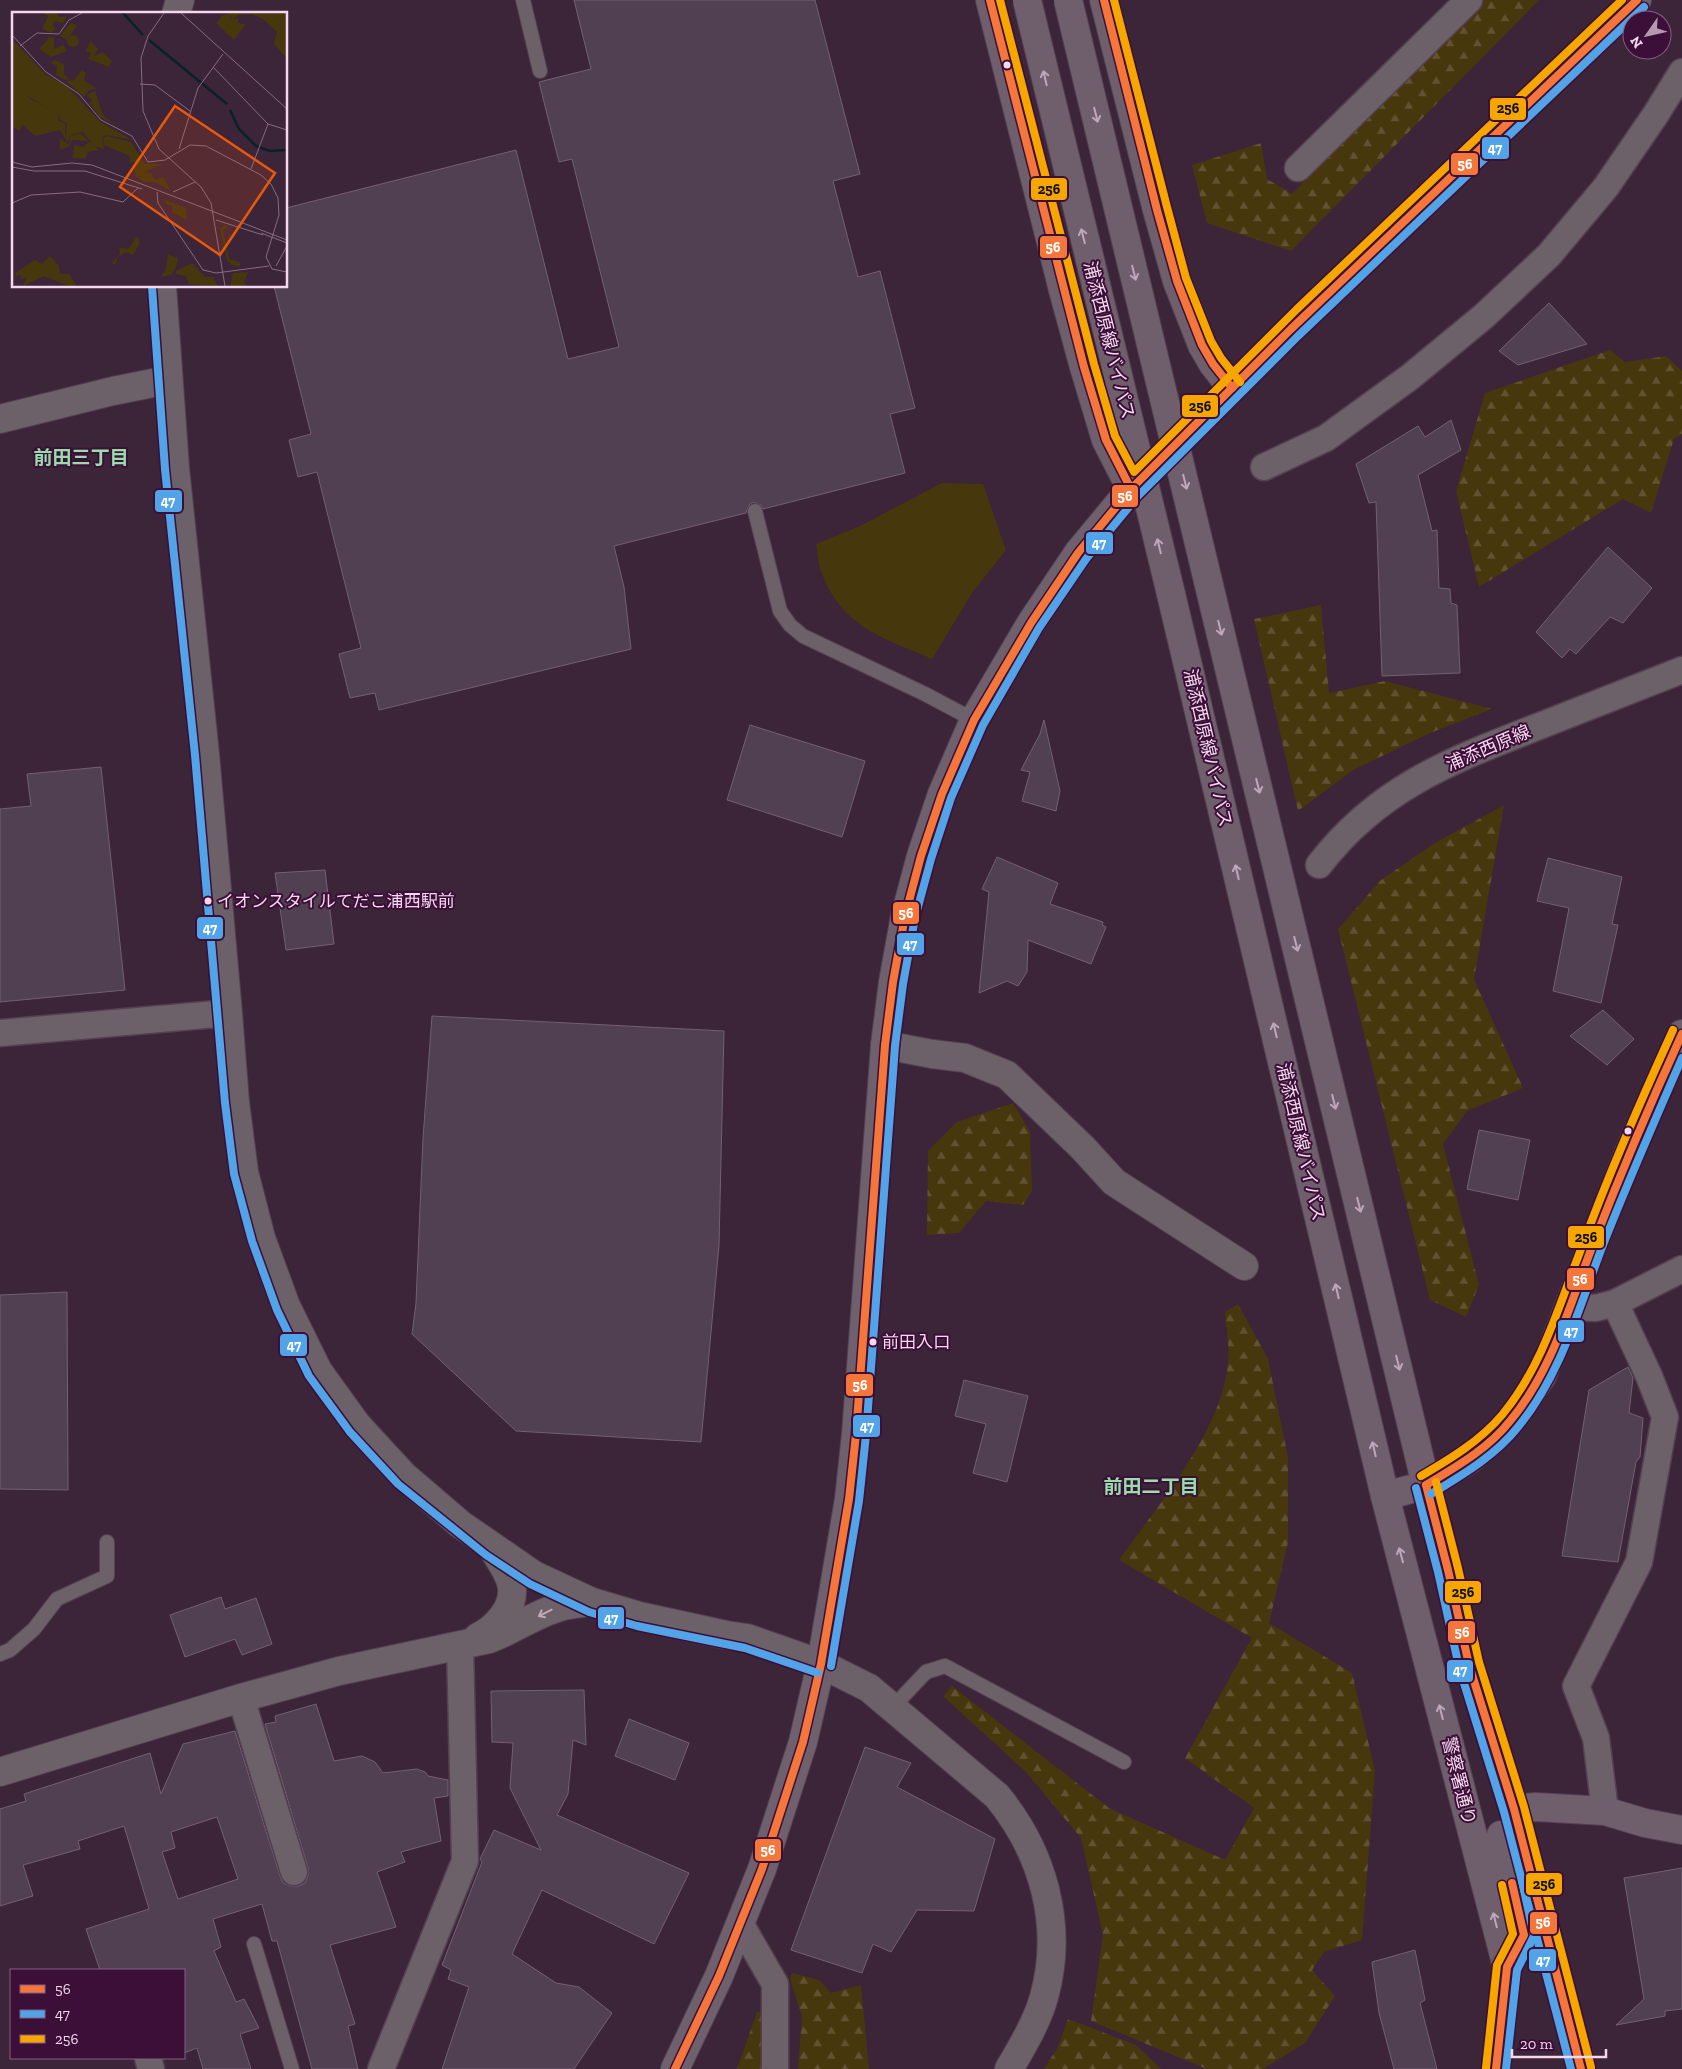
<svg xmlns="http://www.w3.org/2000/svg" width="1682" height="2069" font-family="'Zilla Slab','Noto Sans JP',serif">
	<defs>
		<pattern id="forest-firs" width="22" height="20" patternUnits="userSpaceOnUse" patternTransform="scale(1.25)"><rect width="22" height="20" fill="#46370d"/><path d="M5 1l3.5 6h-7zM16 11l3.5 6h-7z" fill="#615331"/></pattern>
	</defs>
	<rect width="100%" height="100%" fill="#3c2439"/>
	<path fill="#46370d" d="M942 483 983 484 1006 550 972 593 932 659C885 639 842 627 822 574 818 565 818 554 816 544L860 526Z"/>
	<g fill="url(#forest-firs)">
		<polygon points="1481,0 1539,0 1291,251 1207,223 1192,165 1261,143 1267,179 1292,194"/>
		<polygon points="1610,350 1625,362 1666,356 1682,371 1682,434 1674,439 1651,513 1623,499 1479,587 1456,491 1485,393"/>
		<polygon points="1321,605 1329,693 1385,681 1492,709 1430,733 1353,770 1298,811 1254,619"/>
		<polygon points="1504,805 1474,979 1523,1088 1467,1111 1443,1144 1479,1285 1466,1317 1430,1300 1338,929 1381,880 1435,843"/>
		<polygon points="1013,1103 1030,1132 1032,1191 1023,1205 986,1201 959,1233 927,1235 928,1151 957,1122"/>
		<path d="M1238 1304 1268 1359 1288 1458V1542L1269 1623 1352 1673 1375 1771 1362 1940 1324 1952 1312 1970 1335 1996 1305 2043 1263 2069H1207L1091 2021 1103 1935 1081 1838 1026 1772 943 1696 952 1686 1109 1808 1225 1860 1254 1808 1185 1758 1252 1638 1119 1560C1158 1505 1223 1430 1228 1362 1230 1346 1226 1328 1225 1312Z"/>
		<polygon points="792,1973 819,1980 831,1993 861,1985 869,2069 798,2069 802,2017 790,1979"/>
		<polygon points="766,2011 763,2069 737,2069 757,2012"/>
		<polygon points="1068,2019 1136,2045 1161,2069 1044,2069 1058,2047"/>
	</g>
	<g fill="#504052" stroke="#726074" fill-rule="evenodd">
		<polygon points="574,0 815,0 860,174 833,181 858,277 880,271 915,408 890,414 905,473 763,509 761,505 753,502 749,505 746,513 614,546 624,587 631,649 379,710 375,693 350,698 339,654 361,648 317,472 298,477 289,440 311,434 274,286 286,286 286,208 516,150 568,359 619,347 572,159 559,162 539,82 591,69"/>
		<polygon points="1549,303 1587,344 1518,365 1499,351"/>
		<polygon points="1451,420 1461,450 1418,475 1432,531 1437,530 1439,588 1450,589 1451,603 1457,605 1460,673 1382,676 1376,502 1369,503 1356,464 1418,426 1425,437"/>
		<polygon points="1608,547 1652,588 1623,623 1610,617 1576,654 1570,649 1562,658 1536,632"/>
		<polygon points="1044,720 1060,791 1056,811 1022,801 1030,772 1021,770 1040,734"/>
		<polygon points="750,725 865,761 842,837 727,800"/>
		<polygon points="101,767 125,990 0,1002 0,809 31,806 27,774"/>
		<polygon points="997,857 1058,883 1050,904 1103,922 1102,925 1106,927 1091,964 1028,940 1027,972 1018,986 1007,981 979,993 989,892 982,889"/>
		<polygon points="1548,858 1622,877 1612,924 1618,925 1601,1003 1553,991 1569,908 1537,901"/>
		<polygon points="325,870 334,944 286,950 275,873"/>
		<polygon points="1603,1010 1634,1039 1607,1065 1570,1036"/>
		<polygon points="432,1016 724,1031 719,1245 701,1442 516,1431 412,1334 416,1303 423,1138"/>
		<polygon points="1479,1130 1530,1140 1518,1200 1467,1189"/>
		<polygon points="67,1292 68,1490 0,1489 0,1295"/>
		<polygon points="1628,1367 1633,1378 1629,1413 1643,1418 1640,1457 1636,1462 1618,1562 1562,1556 1589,1390"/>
		<polygon points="964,1380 1028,1396 1007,1482 973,1473 986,1424 955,1416"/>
		<polygon points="221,1597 225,1609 256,1598 272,1644 242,1655 235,1639 185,1657 170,1615"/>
		<polygon points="584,1690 586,1745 573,1740 568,1794 557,1815 689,1873 654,1944 542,1890 512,1954 556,1983 579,1987 612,2013 574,2069 442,2069 469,1987 448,1979 451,1970 442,1965 482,1862 480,1859 494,1830 541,1850 510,1788 513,1743 492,1742 491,1691"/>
		<path d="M316 1704 334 1761 362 1756 375 1762 383 1773 417 1769 425 1772 428 1776 448 1780V1796L434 1798 441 1841 401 1852 405 1862 377 1872 396 1927 330 1945 355 2024 348 2026 358 2069H312L277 1941H272L262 1904 213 1919 221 1947 214 1951 236 2002 244 1999 259 2028 240 2034 251 2069H203L197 2048 184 2053V1970H100L86 1929 149 1909 124 1826 78 1841 80 1849 23 1865 33 1896 0 1906V1809L26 1801 24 1794 150 1753 161 1794 183 1744 235 1731 280 1876 283 1883 290 1886H299L305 1883 308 1876V1868L265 1724 276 1722 275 1716ZM217 1817 238 1879 178 1899 162 1852 175 1848 171 1832Z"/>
		<polygon points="629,1719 689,1743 675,1780 615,1756"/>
		<polygon points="865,1747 911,1763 897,1787 995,1839 974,1911 917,1910 891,1952 873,1944 862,1973 791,1950"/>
		<polygon points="1682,1868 1682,2009 1665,2011 1665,2016 1616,2025 1644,1999 1624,1878"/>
		<polygon points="1415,1950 1425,2000 1420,2003 1437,2069 1394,2069 1379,2013 1372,1962"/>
	</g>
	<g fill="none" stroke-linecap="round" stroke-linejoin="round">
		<defs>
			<g id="service">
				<polyline points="523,0 540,71"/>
				<polyline points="755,511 780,611 790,625 803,636 925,694 974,720"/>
				<polyline points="0,1654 10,1650 34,1629 57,1599 107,1576 107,1542"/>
				<polyline points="892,1708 926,1672 945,1666 1124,1762"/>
				<polyline points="254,1944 292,2069"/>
			</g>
			<g id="minor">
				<polyline points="1298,168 1469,0"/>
				<polyline points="1264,467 1326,438 1410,377 1484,316 1549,255 1606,187 1656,114 1682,72"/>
				<path d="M1319 865C1378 788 1450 761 1537 727 1585 708 1634 689 1682 670"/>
				<polyline points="0,1033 228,1013"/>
				<polyline points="1569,1307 1596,1308 1615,1303 1682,1269"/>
				<polyline points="241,1698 294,1872"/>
				<polyline points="1605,1811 1596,1738 1576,1686 1639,1562 1665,1417 1649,1376 1615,1303"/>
				<polyline points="741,1925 775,1984 775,2069"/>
				<polyline points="148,2058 151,2069"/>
				<polyline points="381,2069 465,1861 460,1645"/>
			</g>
			<g id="tertiary">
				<polyline points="176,14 180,0"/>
				<path d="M162 286 175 468 205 754 228 1013 235 1102 244 1172 261 1238 286 1306 318 1371 357 1425 404 1476 460 1524 534 1575 592 1602 639 1616 726 1635 747 1638 821 1664 869 1688 997 1796C1043 1852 1064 1925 1044 1997 1037 2022 1022 2047 1009 2069"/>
				<polyline points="0,419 113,391 168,380"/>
				<polyline points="885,1045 932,1054 965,1058 1007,1075 1083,1148 1114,1182 1244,1266"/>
				<path d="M478 1637C495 1629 514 1609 512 1588 511 1575 500 1561 493 1549"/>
				<path d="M0 1772 241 1698 339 1671 489 1639C512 1631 533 1615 557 1608 568 1604 580 1603 592 1602"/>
			</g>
			<polyline id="secondary" points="675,2069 719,1976 762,1869 803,1742 821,1664 849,1499 856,1434 885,1045 893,982 905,916 921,856 942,794 974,720 1031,623 1078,553 1131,489 1291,329 1637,0"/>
			<g id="primary">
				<polyline points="990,0 1063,290 1084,367 1106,440 1131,489"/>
				<polyline points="1104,0 1157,210 1177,281 1202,345 1213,364 1232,388"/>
				<polyline points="1208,581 1426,1485 1448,1570 1469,1665 1514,1809 1581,2069"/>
				<polyline points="1171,594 1385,1496 1507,1967 1496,2069"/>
				<polyline points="1385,1496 1426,1485 1470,1459 1494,1439 1518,1411 1542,1376 1629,1152 1682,1034"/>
				<polyline points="1514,1809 1536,1807 1605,1811 1645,1823 1682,1830"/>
				<polyline points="1501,1835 1524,1935 1507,1967"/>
			</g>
		</defs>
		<use href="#service" stroke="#544051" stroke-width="16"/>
		<use href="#minor" stroke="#544051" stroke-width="29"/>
		<use href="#tertiary" stroke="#544051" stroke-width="30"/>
		<use href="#secondary" stroke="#544051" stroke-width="30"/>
		<use href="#primary" stroke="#544051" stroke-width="30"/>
		<use href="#service" stroke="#6c6069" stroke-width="14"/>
		<use href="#minor" stroke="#6c6069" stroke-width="26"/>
		<use href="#tertiary" stroke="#6c6069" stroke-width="28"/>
		<use href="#secondary" stroke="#6f606d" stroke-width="28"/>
		<use href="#primary" stroke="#6f5e6c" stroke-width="28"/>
		<defs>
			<g id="primary-bridge">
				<polyline points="1027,0 1171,594"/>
				<polyline points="1068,0 1208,581"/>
			</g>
		</defs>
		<use href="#primary-bridge" stroke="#544051" stroke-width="30" stroke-linecap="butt"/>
		<use href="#primary-bridge" stroke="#6f5e6c" stroke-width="28"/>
		<defs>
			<g id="bus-1">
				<polyline points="990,0 1084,367 1106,440 1131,489"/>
				<polyline points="1104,0 1157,210 1177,281 1202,345 1213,364 1232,388"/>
				<polyline points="1426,1485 1448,1570 1469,1665 1514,1809 1581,2069"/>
				<path d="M1426 1485C1456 1467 1488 1449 1510 1421 1552 1371 1569 1307 1592 1247 1620 1175 1650 1104 1682 1034"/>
				<polyline points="675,2069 719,1976 762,1869 803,1742 821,1664 849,1499 856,1434 885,1045 893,982 905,916 921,856 942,794 974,720 1031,623 1078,553 1131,489 1291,329 1637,0"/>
				<polyline points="1496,2069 1507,1967 1524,1935 1512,1883"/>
			</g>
			<g id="bus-2">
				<polyline points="152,287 165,469 195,755 225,1103 234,1174 252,1241 277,1310 309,1376 350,1432 398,1484 486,1555 530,1584 589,1612 637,1626 745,1648 818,1673"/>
				<polyline points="1416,1488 1438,1572 1459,1667 1504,1812 1571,2069"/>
				<path d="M1431 1494C1462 1475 1495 1456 1518 1427 1560 1376 1578 1311 1601 1250 1626 1186 1654 1122 1682 1058"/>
				<polyline points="831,1666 859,1501 866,1435 895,1046 903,984 915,918 931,859 951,798 983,725 1039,628 1086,559 1138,496 1298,336 1644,7"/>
				<polyline points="1506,2069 1517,1970 1534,1936 1522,1881"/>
			</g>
			<g id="bus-3">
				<polyline points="1000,0 1094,364 1115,436 1134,472 1297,309 1622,0"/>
				<polyline points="1114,0 1167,207 1186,278 1211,341 1221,358 1240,382"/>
				<path d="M1421 1476C1450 1459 1480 1441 1502 1415 1543 1366 1560 1302 1583 1244 1610 1171 1641 1100 1673 1030"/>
				<polyline points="1436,1482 1458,1568 1479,1662 1524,1807 1591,2067"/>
				<polyline points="1486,2068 1497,1965 1513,1934 1502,1885"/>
			</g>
		</defs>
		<use href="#bus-1" stroke="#3b0f37" stroke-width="11"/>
		<use href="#bus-2" stroke="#3b0f37" stroke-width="11"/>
		<use href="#bus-3" stroke="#3b0f37" stroke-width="11"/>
		<use href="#bus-1" stroke="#f5763a" stroke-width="8"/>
		<use href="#bus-2" stroke="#53a3e8" stroke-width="8"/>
		<use href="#bus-3" stroke="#f7a600" stroke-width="8"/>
	</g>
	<defs><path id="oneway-shaft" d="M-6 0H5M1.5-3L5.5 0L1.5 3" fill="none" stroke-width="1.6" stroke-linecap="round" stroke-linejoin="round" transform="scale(1.25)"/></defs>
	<g stroke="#bfa7bb">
		<use href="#oneway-shaft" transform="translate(1045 78) rotate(-103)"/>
		<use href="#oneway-shaft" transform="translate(1096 115) rotate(76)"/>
		<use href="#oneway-shaft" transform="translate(1083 236) rotate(-104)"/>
		<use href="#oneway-shaft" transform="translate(1134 273) rotate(76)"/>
		<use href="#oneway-shaft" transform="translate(1185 482) rotate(76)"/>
		<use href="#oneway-shaft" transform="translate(1159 546) rotate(-104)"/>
		<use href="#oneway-shaft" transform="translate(1220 628) rotate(76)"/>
		<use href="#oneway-shaft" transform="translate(1258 786) rotate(76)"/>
		<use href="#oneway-shaft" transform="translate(1237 872) rotate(-103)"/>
		<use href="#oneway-shaft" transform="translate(1296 944) rotate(76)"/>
		<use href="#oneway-shaft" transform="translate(1275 1030) rotate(-103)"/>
		<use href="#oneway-shaft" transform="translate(1334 1102) rotate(76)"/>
		<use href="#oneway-shaft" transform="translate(1359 1205) rotate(76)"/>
		<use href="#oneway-shaft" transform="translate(1337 1291) rotate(-103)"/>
		<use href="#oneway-shaft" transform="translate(1398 1363) rotate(76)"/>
		<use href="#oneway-shaft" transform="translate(1374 1449) rotate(-103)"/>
		<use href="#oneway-shaft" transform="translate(1401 1555) rotate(-105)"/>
		<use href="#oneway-shaft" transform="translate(1441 1712) rotate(-104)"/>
		<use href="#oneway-shaft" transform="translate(1495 1920) rotate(-104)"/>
	</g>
	<use stroke="#bea8ba" href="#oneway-shaft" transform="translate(545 1613) rotate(153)"/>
	<g fill="#f5d8f0" stroke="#3b0f37" stroke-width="2">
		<circle cx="1007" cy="65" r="4.5"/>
		<circle cx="208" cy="901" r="4.5"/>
		<circle cx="1628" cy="1131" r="4.5"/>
		<circle cx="873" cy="1342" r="4.5"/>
	</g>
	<g text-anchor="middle" stroke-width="4" stroke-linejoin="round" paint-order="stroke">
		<g font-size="17" fill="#f5d8f0" stroke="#3b0f37" text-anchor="start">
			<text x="217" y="907">イオンスタイルてだこ浦西駅前</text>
			<text x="882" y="1348">前田入口</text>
		</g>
		<g font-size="18" fill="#f5d8f0" stroke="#3b0f37">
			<text transform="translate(1109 340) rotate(76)" y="6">浦添西原線バイパス</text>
			<text transform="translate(1208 748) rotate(77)" y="6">浦添西原線バイパス</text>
			<text transform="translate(1488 748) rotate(-23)" y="6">浦添西原線</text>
			<text transform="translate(1301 1142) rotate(77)" y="6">浦添西原線バイパス</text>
			<text transform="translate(1459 1781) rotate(76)" y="6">警察署通り</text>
		</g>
		<g font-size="19" font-weight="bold" fill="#98deab" stroke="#3b0f37">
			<text x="81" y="464">前田三丁目</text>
			<text x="1151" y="1493">前田二丁目</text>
		</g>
	</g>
	<g transform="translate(12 12)">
		<rect width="275" height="275" fill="#3c2439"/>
		<path d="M213 1H275V47L262 32 265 20 251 7 239 2 227 3 220 8 218 2ZM55 29a6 6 0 1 1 12 0a6 6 0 1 1-12 0Z" fill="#46370d"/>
		<path d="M31 1H45L47 5 55 4 51 11 43 9 41 13 43 18 39 21 30 17 36 4ZM36 24 42 26V37L51 33 55 39 39 45 32 40 27 36 35 29ZM79 29 86 37 82 44 91 40 100 49 97 55 76 47 79 41 73 39ZM42 48 52 52V62L57 67 53 68 44 63 45 54 39 51ZM83 79 91 103 104 114 88 105 78 92 80 88 75 83ZM68 121 76 129 60 128 58 134 48 138V126L57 133 59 124ZM95 124 119 130 133 152H150L133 160 139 161 143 168 151 165 159 179 143 170H132L124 164 121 153 126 150 118 151V144L92 133 91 126ZM77 129 87 138 76 140 73 147 61 146 62 133 72 135ZM153 188 174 196 175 208 160 200V194L152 191ZM213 213 216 214 211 218 217 247 228 250V255L220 253 215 248 208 216ZM125 224 128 231 121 243 114 240 106 245 103 253 100 251 108 242 107 235 116 237ZM156 242 166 246 164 255 159 263 149 265 154 257ZM38 244 47 254 48 262H57L65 274H56L32 264 11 274 15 266 8 267 9 263 4 264 3 261 23 248 30 252ZM180 251 193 265H201L206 274 177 272 174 264 164 262V259ZM236 260 232 270 235 274H218L221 261Z" fill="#46370d"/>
		<path d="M59 11 65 13 55 28 48 24ZM70 58 74 61 72 68 85 77 77 78 72 85 54 69 62 68ZM33 62 56 75 87 109 120 128 94 123 90 125 92 137 82 134 71 120 59 123 56 130 53 126 55 111 48 108V104L3 76 6 70Z" fill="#46370d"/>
		<path d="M218 2 219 8 226 6V11L234 12 222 28 204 11 211 3ZM0 27 33 62 6 71 5 74 20 88 46 101 47 109 53 111V126L48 118 23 124 11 113 7 119 0 114Z" fill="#46370d"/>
		<path fill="none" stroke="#082229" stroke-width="2.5" d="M111 1 131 23M137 28 215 92M218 98 227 117 244 134 258 139 275 138"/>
		<path fill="none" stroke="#866c82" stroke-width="1" d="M152 1 136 24 129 46 131 99 147 137 189 175 199 191 213 274M169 1 275 97M0 23 34 60 67 82 89 108 120 124 136 150 153 148 178 133 194 134 249 163 259 172 266 186M8 34 25 21 47 22 57 8 70 1M201 55 256 112 275 118M128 72 143 73 178 99M167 137 186 76 211 42M0 150 20 155 60 151 80 153 275 228M0 155 22 159H73L130 177M239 157 256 112M145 180 146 191 191 258 204 261 257 254M161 180 183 170M266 186 267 203 254 245 260 257 275 260M0 191 19 183 68 180 111 190 126 176M204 208 251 223M249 221 275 231M264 254 275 234"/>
		<path fill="#e8590c" fill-opacity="0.15" stroke="#e8590c" stroke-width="2.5" d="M163 94 263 161 208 243 108 175Z"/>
		<rect width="275" height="275" fill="none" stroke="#f5d8f0" stroke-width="2.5"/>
	</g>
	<g stroke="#3b0f37" stroke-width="2">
		<rect x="1489" y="97" width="38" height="24" rx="5" fill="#f7a600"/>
		<rect x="1481" y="136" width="29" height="24" rx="5" fill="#53a3e8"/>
		<rect x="1450" y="152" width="29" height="24" rx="5" fill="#f5763a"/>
		<rect x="1030" y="177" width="38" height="24" rx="5" fill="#f7a600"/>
		<rect x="1039" y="235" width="29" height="24" rx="5" fill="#f5763a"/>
		<rect x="1181" y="394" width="38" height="24" rx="5" fill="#f7a600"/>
		<rect x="1111" y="484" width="28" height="24" rx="5" fill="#f5763a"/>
		<rect x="154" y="489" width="29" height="24" rx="5" fill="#53a3e8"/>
		<rect x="1085" y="531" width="29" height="24" rx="5" fill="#53a3e8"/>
		<rect x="892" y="901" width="28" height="24" rx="5" fill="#f5763a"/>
		<rect x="196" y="916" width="28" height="24" rx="5" fill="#53a3e8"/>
		<rect x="896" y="932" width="29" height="24" rx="5" fill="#53a3e8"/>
		<rect x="1567" y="1225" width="38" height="24" rx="5" fill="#f7a600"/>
		<rect x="1566" y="1267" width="29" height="24" rx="5" fill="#f5763a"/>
		<rect x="1557" y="1319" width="28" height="24" rx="5" fill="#53a3e8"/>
		<rect x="279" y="1333" width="29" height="24" rx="5" fill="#53a3e8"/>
		<rect x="845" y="1373" width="29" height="24" rx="5" fill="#f5763a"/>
		<rect x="852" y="1414" width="29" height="24" rx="5" fill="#53a3e8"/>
		<rect x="1444" y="1580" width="38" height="24" rx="5" fill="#f7a600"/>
		<rect x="597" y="1606" width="28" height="24" rx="5" fill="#53a3e8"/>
		<rect x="1447" y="1620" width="29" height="24" rx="5" fill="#f5763a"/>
		<rect x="1446" y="1659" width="28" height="24" rx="5" fill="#53a3e8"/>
		<rect x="754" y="1838" width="28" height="24" rx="5" fill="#f5763a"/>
		<rect x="1525" y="1872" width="38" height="24" rx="5" fill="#f7a600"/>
		<rect x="1529" y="1911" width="29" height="24" rx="5" fill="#f5763a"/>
		<rect x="1528" y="1948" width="29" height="24" rx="5" fill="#53a3e8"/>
	</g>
	<g font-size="14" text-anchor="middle" font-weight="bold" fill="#fff">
		<text x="1495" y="153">47</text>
		<text x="1465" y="169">56</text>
		<text x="1053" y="252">56</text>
		<text x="1125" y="501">56</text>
		<text x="168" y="506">47</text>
		<text x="1099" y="548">47</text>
		<text x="906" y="918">56</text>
		<text x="210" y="933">47</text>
		<text x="910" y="949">47</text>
		<text x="1580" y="1284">56</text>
		<text x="1571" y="1336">47</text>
		<text x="294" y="1350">47</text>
		<text x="860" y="1390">56</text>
		<text x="867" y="1431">47</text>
		<text x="611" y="1623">47</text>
		<text x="1462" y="1637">56</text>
		<text x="1460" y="1675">47</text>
		<text x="768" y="1855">56</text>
		<text x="1543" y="1927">56</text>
		<text x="1543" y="1965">47</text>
	</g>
	<g font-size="14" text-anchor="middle" font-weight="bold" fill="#111">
		<text x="1508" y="113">256</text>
		<text x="1049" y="194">256</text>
		<text x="1200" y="411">256</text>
		<text x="1586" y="1242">256</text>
		<text x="1463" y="1597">256</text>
		<text x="1544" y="1889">256</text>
	</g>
	<rect x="10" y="1969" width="175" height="90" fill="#3b0f37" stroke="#855f81"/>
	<rect x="20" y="1985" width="25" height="8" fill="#f5763a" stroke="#855f81"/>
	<text x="55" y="1994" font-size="15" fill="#f5d8f0">56</text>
	<rect x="20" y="2010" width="25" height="8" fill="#53a3e8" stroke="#855f81"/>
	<text x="55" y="2019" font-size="15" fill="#f5d8f0">47</text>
	<rect x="20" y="2035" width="25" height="8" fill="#f7a600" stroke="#855f81"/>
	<text x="55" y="2044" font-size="15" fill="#f5d8f0">256</text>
	<g transform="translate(1647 35) rotate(236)"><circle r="24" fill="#3b0f37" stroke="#855f81"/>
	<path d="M0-4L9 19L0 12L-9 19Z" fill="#b499b0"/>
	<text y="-8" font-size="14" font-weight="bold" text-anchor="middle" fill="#f5d8f0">N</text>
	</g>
	<path d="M1512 2049v8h94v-8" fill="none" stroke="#f5d8f0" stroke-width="2.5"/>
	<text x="1520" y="2049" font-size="15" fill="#f5d8f0" stroke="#3b0f37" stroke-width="4" paint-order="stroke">20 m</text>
</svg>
